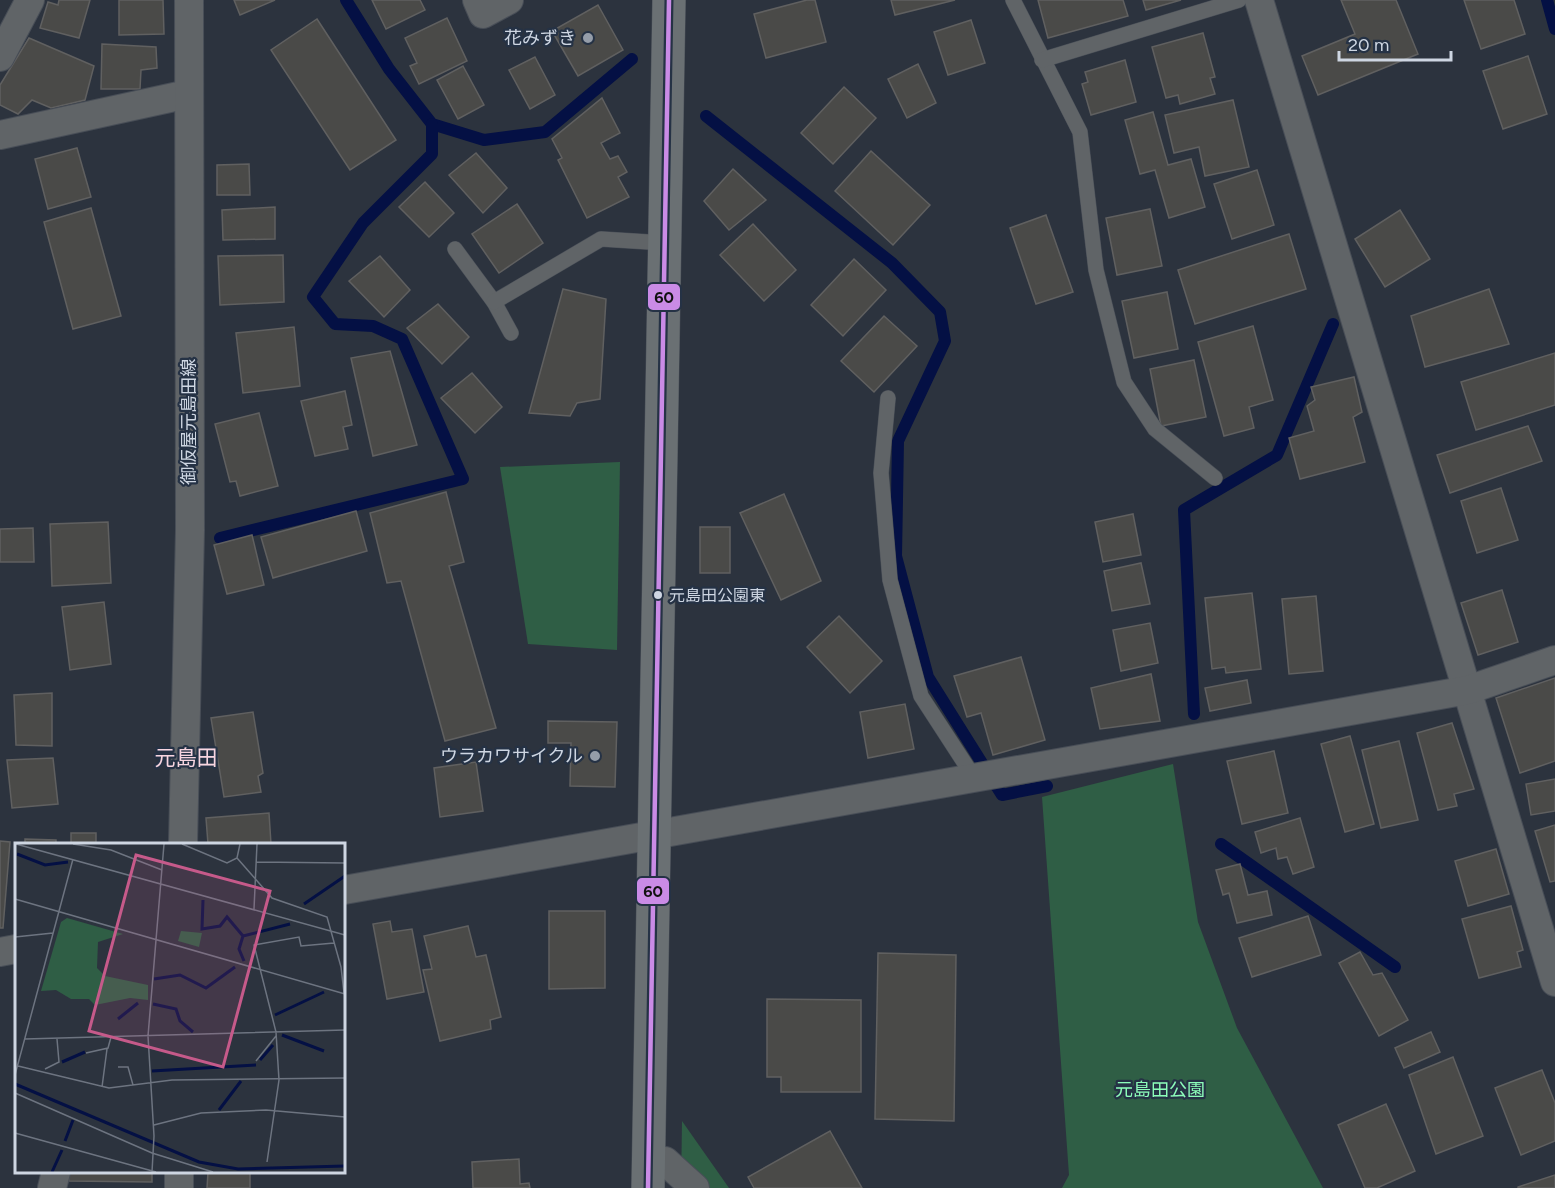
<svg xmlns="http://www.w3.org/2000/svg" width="1555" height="1188" font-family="Figtree,'Noto Sans JP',sans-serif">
	<rect width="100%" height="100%" fill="#2c333e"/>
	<g fill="#2f5e45">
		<polygon points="620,462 617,650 528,644 500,467"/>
		<polygon points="1173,764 1198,922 1237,1028 1323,1188 1062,1188 1069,1175 1042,797"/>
		<polygon points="682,1121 729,1188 681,1188"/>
	</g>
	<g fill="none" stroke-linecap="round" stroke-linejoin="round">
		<g stroke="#041044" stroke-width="12">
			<polyline points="346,0 389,69 432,124 484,140 545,132 632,59"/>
			<polyline points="1547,0 1555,29"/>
			<polyline points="706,116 892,263 940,312 945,341 898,441 896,556 928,677 1002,795 1047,786"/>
			<polyline points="220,538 463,479 402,339 373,326 335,324 313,297 363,223 432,154 432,124"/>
			<polyline points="1194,714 1184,510 1277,455 1333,324"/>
			<polyline points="1221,844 1395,967"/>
		</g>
	</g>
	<g fill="#4a4a48" stroke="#606060" stroke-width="1.5">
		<polygon points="59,0 90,0 79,38 40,28 48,2 58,5"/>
		<polygon points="119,0 163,0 164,34 119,35"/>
		<polygon points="234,0 275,0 240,15"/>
		<polygon points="372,0 420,0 425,10 386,29"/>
		<polygon points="807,0 815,0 826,42 766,58 754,14"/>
		<polygon points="891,0 955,0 895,15"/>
		<polygon points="1038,0 1123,0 1128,16 1048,38"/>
		<polygon points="1143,0 1181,0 1146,10"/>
		<polygon points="1341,0 1396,0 1418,54 1318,95 1302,56 1355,34"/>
		<polygon points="1464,0 1514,0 1525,34 1481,49"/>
		<polygon points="598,5 623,50 578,76 552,31"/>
		<polygon points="447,18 467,61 419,84 410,66 417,63 405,38"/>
		<polygon points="317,19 396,140 350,170 271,50"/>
		<polygon points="971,20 985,63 948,75 934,32"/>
		<polygon points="1203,33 1215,77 1210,78 1215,94 1180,104 1178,95 1166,98 1152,47"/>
		<polygon points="29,38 94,66 85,100 51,108 32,100 18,114 0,105 0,85"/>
		<polygon points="102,44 156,47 157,68 141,70 140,89 101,89"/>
		<polygon points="1528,56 1547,114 1503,129 1483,71"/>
		<polygon points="535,57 555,95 530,109 509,70"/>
		<polygon points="1125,60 1136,102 1091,115 1082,84 1088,82 1085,72"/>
		<polygon points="918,64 936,103 907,118 888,79"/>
		<polygon points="463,66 484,105 458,119 437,80"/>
		<polygon points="844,87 876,118 833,164 801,133"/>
		<polygon points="602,98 620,133 601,143 610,159 618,156 627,172 618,177 629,197 587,218 558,160 562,158 552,139"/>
		<polygon points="1233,100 1249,167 1205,176 1199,147 1174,153 1165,115"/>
		<polygon points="1153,112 1168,165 1191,159 1205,207 1169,218 1155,170 1140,174 1125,120"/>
		<polygon points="77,148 91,197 48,209 35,159"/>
		<polygon points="871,151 930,205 893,245 835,191"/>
		<polygon points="476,153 507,188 483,213 449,175"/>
		<polygon points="249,164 250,195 217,195 217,165"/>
		<polygon points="733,169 766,200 729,230 704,201"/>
		<polygon points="1257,170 1274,225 1232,239 1214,184"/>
		<polygon points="425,182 454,213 429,237 399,207"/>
		<polygon points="517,204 543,243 499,273 472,234"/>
		<polygon points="275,207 275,239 223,240 222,210"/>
		<polygon points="91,208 121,316 73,329 44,222"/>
		<polygon points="1150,209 1162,266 1117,275 1106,218"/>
		<polygon points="1400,210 1430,259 1385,287 1355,239"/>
		<polygon points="1046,215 1073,292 1036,304 1010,228"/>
		<polygon points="753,224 796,270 764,301 720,255"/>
		<polygon points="1289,234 1306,289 1195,324 1178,270"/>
		<polygon points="283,255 284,302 220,305 218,256"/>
		<polygon points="380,256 410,290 384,317 349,281"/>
		<polygon points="854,259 886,290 843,336 811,305"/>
		<polygon points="563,289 606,299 600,399 577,403 570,416 529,413"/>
		<polygon points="1489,289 1509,344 1425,367 1411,316"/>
		<polygon points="1167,292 1178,349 1134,358 1122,301"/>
		<polygon points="438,304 469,337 442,364 407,328"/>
		<polygon points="884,316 917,346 874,392 841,361"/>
		<polygon points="1253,326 1273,400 1249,407 1254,428 1224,436 1198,342"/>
		<polygon points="294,327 300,386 243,393 236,333"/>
		<polygon points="390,351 417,445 373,456 351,358"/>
		<polygon points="1555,353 1555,405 1476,430 1461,382"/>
		<polygon points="1194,360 1206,417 1161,426 1150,369"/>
		<polygon points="472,373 502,407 475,433 441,398"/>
		<polygon points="1354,377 1362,412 1353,417 1365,462 1300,479 1289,438 1314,431 1307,406 1315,400 1311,387"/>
		<polygon points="345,391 352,425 343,427 348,449 315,456 301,401"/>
		<polygon points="259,413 278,486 240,496 236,481 230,482 215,424"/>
		<polygon points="1528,426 1542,461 1450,493 1437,455"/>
		<polygon points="1501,488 1518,540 1477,553 1461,501"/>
		<polygon points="446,492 464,562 449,566 496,728 445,741 401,581 387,583 370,513"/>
		<polygon points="784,494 821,581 781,600 740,513"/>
		<polygon points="356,511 367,551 273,578 261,537"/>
		<polygon points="1133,514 1141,555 1103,562 1095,522"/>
		<polygon points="108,522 111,583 52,586 50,524"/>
		<rect x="700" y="527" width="30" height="46"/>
		<polygon points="33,528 34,562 0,562 0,529"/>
		<polygon points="252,535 264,585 227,594 214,545"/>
		<polygon points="1141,563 1150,604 1112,611 1104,571"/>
		<polygon points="1502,590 1518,642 1478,655 1461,603"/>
		<polygon points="1252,593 1261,669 1226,673 1225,667 1212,669 1205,598"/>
		<polygon points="1316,596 1323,671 1289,674 1282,599"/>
		<polygon points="104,602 111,664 70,670 62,607"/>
		<polygon points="839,616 882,661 850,693 807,647"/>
		<polygon points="1150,623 1158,663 1121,671 1113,630"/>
		<polygon points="1021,657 1045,740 993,755 981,713 967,717 954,676"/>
		<polygon points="1151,674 1160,721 1100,729 1091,688"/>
		<polygon points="1555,678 1555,761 1520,773 1496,698"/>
		<polygon points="1247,680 1251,703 1210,711 1205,688"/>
		<polygon points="52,693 52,746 16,745 14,695"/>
		<polygon points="905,704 914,749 868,758 860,712"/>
		<polygon points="253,712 263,773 258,776 261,792 224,797 211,718"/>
		<polygon points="548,721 617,722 615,787 570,786 571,743 548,743"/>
		<polygon points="1452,723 1474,789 1454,794 1457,806 1438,810 1417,733"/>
		<polygon points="1350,736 1374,824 1345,832 1321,744"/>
		<polygon points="1399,741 1418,820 1381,828 1362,750"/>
		<polygon points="1274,751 1288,813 1242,824 1227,761"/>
		<polygon points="53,758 58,804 12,808 7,760"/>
		<polygon points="476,762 483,811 440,817 434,768"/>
		<polygon points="1555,779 1555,811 1531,815 1526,784"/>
		<polygon points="269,813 271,844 208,844 206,818"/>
		<polygon points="1300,818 1314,867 1293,874 1287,857 1278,859 1276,848 1261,853 1255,832"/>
		<polygon points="1555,825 1555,881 1550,882 1535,831"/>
		<rect x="71" y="833" width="25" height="11"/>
		<polygon points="25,839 56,840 56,844 25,844"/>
		<polygon points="0,841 10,842 3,928 0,928"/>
		<polygon points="1496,849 1509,894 1468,906 1455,861"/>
		<polygon points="1240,864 1248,895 1267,891 1272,915 1237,923 1229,893 1223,895 1216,870"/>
		<polygon points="1511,906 1523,950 1517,952 1521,967 1479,978 1462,919"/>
		<polygon points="549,911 605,911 605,988 549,989"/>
		<polygon points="1308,916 1321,955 1252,977 1239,938"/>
		<polygon points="390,921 392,932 412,929 424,992 387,999 373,924"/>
		<polygon points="468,926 476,957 486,955 501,1017 490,1020 491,1029 440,1041 423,970 432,969 424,936"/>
		<polygon points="1360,952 1373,975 1382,973 1408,1020 1379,1036 1339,963"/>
		<polygon points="878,953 956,955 954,1121 875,1119"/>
		<polygon points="767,999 861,1000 861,1092 781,1092 781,1077 767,1077"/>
		<polygon points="1431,1032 1440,1052 1404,1068 1395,1048"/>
		<polygon points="1453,1057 1483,1136 1436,1154 1409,1075"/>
		<polygon points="1542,1070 1555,1103 1555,1141 1521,1155 1495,1088"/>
		<polygon points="1386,1104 1415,1171 1377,1188 1365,1188 1338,1125"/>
		<polygon points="830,1131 862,1188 754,1188 748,1177"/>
		<polygon points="519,1159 520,1184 529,1183 530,1188 473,1188 472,1162"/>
		<polygon points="69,1172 152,1172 152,1182 69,1181"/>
		<polygon points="208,1172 250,1172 250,1188 207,1188"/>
		<polygon points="1555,1175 1555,1188 1518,1188 1518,1187"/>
	</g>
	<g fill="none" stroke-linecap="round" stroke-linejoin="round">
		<defs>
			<g id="lane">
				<polyline points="1013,0 1080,132 1096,270 1124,382 1155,429 1215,478"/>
				<polyline points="1042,60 1239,0"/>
				<polyline points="455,249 494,302 511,333"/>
				<polyline points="494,302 601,239 665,243"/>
				<polyline points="888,398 881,473 890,580 921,696 975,779"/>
			</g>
			<g id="street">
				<polyline points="477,0 483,14 509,0"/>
				<polyline points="1259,0 1555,982"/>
				<polyline points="0,57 30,0"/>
				<polyline points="0,135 188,94"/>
				<polyline points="183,844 190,530 189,0"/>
				<polyline points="344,890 1468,690 1555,660"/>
				<polyline points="0,952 16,949"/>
				<polyline points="665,1161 695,1188"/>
				<polyline points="52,1188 56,1172"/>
				<polyline points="179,1188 179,1172"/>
			</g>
			<polyline id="secondary" points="648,1188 669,0"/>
		</defs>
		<use href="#lane" stroke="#484e57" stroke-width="16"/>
		<use href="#street" stroke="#484e57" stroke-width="30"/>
		<use href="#secondary" stroke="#484e57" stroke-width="34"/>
		<use href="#lane" stroke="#606467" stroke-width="15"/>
		<use href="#street" stroke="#606467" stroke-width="28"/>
		<use href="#secondary" stroke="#6a7073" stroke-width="33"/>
		<defs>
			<polyline id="bus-1" points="648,1188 669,0"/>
		</defs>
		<use href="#bus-1" stroke="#253245" stroke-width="9"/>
		<use href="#bus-1" stroke="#ca8be6" stroke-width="4.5"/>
	</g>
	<g fill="#959da9" stroke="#253245" stroke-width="2">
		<circle cx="588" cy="38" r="6"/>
		<circle cx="595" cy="756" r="6"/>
	</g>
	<circle fill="#ced6e2" stroke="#253245" stroke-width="2" cx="658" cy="595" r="5"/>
	<g text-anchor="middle" stroke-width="4.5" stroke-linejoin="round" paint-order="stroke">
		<g font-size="16" fill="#ced6e2" stroke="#253245" text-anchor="start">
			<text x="669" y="601">元島田公園東</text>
		</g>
		<g font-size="18" fill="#ced6e2" stroke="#253245" text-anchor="end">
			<text x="576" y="44">花みずき</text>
			<text x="583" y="762">ウラカワサイクル</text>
		</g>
		<g font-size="18" fill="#ced6e2" stroke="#253245">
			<text transform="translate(189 422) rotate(-90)" y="6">御仮屋元島田線</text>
		</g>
		<g font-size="18" fill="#8cfcb9" stroke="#253245">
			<text x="1160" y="1096">元島田公園</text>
		</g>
		<g font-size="21" fill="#f7d5e0" stroke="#253245">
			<text x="186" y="765">元島田</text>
		</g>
	</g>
	<g transform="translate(15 843)">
		<rect width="330" height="330" fill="#2c333e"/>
		<path d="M52 75 108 91 83 99 82 125 90 133 133 142V157L115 155 80 162 74 156H56L41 147 26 148 46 79ZM166 88 187 90 184 104 163 98Z" fill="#2f5e45"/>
		<path fill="none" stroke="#041044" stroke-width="3" d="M2 11 30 22 53 19M188 57 187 86 205 83 212 74 228 93M289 61 330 33M229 118 224 106 228 93 275 81M139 136 165 132 191 145 220 124M138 161 161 166 165 178 178 189M260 172 309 149M103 176 123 160M267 192 309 208M245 217 258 202M47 219 70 209M137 228 241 222M0 241 184 319 223 326 330 323M204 267 226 238M50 298 58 277M37 329 47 307"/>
		<path fill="none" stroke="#6d7480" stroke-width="1.5" d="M1 1 330 92M58 1 96 7 147 27M167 1 212 20 222 15 225 1M222 15 257 55 312 74 326 124 329 150M241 19 330 20M0 56 330 151M239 66 242 1M0 94 38 90M10 196 330 187M71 210 93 205 96 194M241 218 261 193M3 223 94 245 157 237 330 235M103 224H113L118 242M30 226 44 219 42 196M0 232 58 16M87 244 92 206M0 250 137 310 198 329M139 282 186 270 251 267 330 274M0 290 141 329M252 319 264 237 261 189 239 102 284 94 286 103 319 100M137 329 139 293 133 193 149 1"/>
		<path fill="#c65a8a" fill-opacity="0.15" stroke="#c65a8a" stroke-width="3" d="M121 12 255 48 208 224 74 188Z"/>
		<rect width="330" height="330" fill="none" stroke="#ced6e2" stroke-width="3"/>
	</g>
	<g stroke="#253245" stroke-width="2">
		<rect x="647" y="283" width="34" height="28" rx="6" fill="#ca8be6"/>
		<rect x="636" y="877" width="34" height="28" rx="6" fill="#ca8be6"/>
	</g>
	<g font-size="16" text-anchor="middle" font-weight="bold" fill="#111">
		<text x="664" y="303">60</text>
		<text x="653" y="897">60</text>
	</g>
	<path d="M1339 51v9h112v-9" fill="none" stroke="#ced6e2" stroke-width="3"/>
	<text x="1348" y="51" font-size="18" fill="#ced6e2" stroke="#253245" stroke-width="4.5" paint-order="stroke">20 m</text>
</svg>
